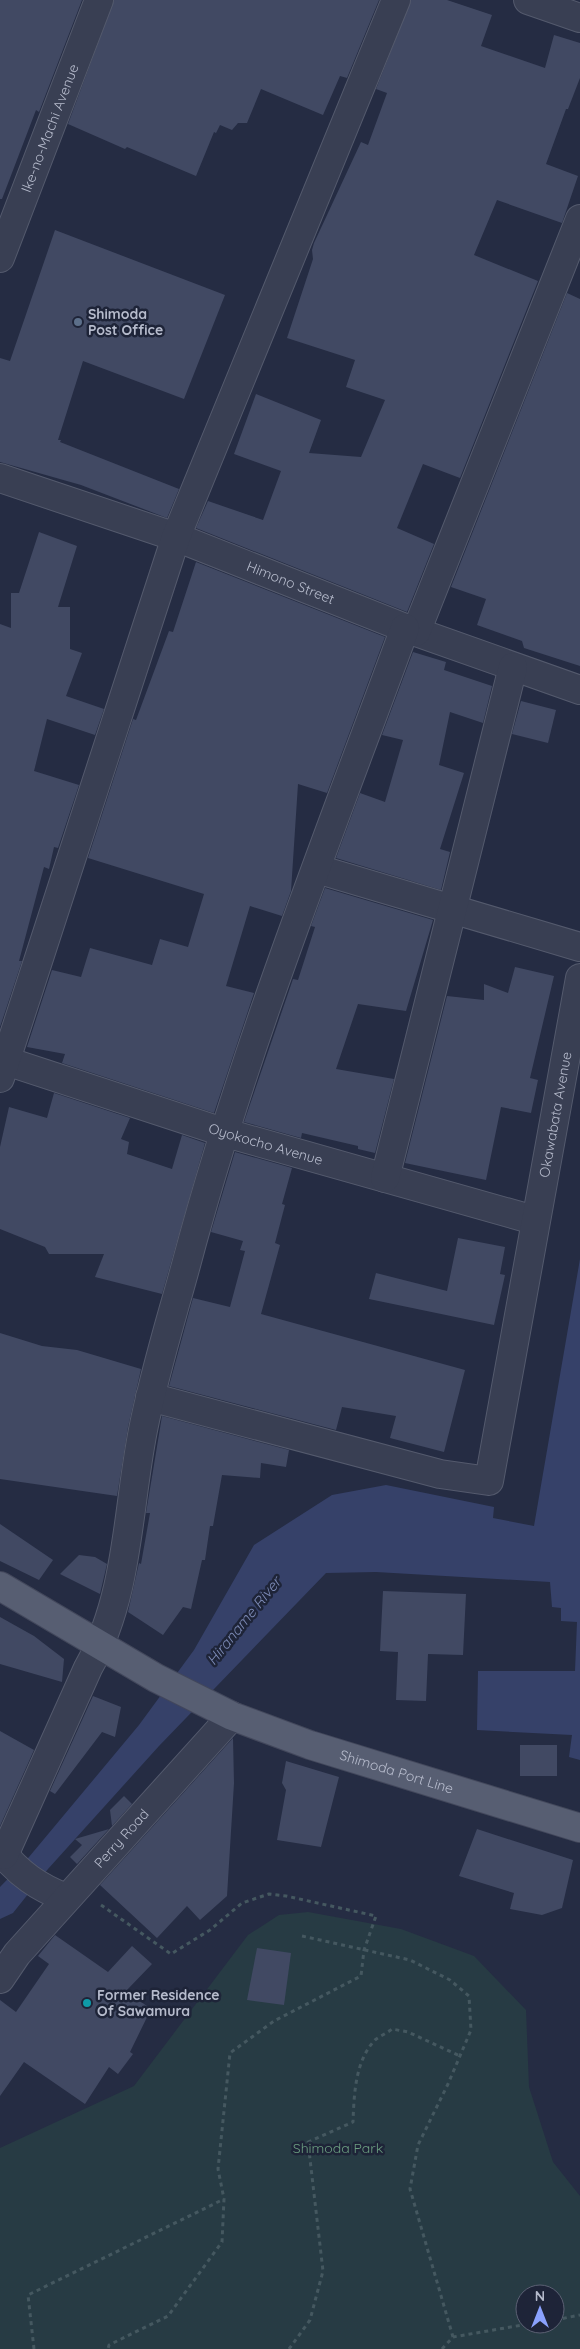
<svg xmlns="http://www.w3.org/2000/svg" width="580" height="2349" font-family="Quicksand,sans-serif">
	<rect width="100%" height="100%" fill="#252c43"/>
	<path fill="#273b44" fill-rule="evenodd" d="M308 1912 401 1929 474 1956 526 2010 529 2087 553 2162 580 2196V2349H0V2148L134 2086 248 1935 279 1915ZM525 2294H555V2324H525Z"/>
	<polygon fill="#364169" points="580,1259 580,1760 569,1757 572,1735 477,1730 478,1671 575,1671 577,1622 561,1621 561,1608 552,1607 550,1582 376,1572 326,1573 159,1746 48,1869 13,1913 0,1919 0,1887 29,1857 139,1725 194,1650 254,1545 332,1495 386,1485 494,1507 493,1518 534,1526"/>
	<g fill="#414963">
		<polygon points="0,0 82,0 39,112 36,110 2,199 0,199"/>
		<polygon points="114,0 379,0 347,78 340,76 323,115 261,89 247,123 238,123 232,130 220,125 216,133 214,132 196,176 127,147 125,149 68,124"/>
		<polygon points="411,0 447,0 492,15 481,46 545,68 554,35 580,43 580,78 568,109 566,109 546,164 578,176 562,223 497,200 474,255 538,281 460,478 423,464 397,528 434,544 407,612 196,528 208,501 263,520 281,471 234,454 256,394 321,420 309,453 361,457 385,400 346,387 355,360 287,338 313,259 312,250 314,243 361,142 368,145 387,93 376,89"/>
		<polygon points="55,230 225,295 184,399 83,361 58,440 61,440 60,442 179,489 167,518 81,485 0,462 0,358 10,361"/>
		<polygon points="567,293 580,299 580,666 524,648 522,641 477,625 486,599 451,587"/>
		<polygon points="39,532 77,546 58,607 70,607 70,649 82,653 66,696 104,709 95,735 47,719 34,771 79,785 58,848 54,847 49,869 44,867 19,961 22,961 0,1027 0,624 11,628 11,593 19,593"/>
		<polygon points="196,562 385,637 327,793 298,784 291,891 282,916 250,906 226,986 254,993 214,1113 62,1063 65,1054 27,1047 52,970 81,977 90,948 152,965 160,939 188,947 204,894 88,858 133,719 136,720 169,631 173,632"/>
		<polygon points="413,652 446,662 444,670 492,686 483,723 450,712 439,765 464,773 440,849 450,852 441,890 336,858 360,793 385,802 403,740 382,735"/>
		<polygon points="521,701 556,710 548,743 512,734"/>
		<polygon points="325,888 433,920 406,1011 358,1004 336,1069 394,1079 375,1153 358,1149 358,1146 302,1133 301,1138 244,1122 293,979 298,980 315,927 311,926"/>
		<polygon points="515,967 554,976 530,1078 538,1080 531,1113 501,1107 486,1180 405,1163 447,996 484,1000 484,984 508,993"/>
		<polygon points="54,1093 130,1118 121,1139 129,1142 127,1154 172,1169 182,1135 205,1143 162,1294 95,1277 104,1254 49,1254 45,1247 0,1229 0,1147 9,1107 47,1118"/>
		<polygon points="235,1152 292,1168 282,1204 285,1205 275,1243 280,1245 261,1314 465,1370 444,1452 390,1438 396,1416 342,1407 336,1430 169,1386 193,1298 230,1307 245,1251 240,1250 243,1241 211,1232"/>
		<polygon points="458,1238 505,1247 500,1274 505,1275 494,1325 369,1299 376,1273 447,1291"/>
		<polygon points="0,1333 42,1346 77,1350 141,1369 128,1427 117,1496 0,1479"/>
		<polygon points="162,1416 289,1450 286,1467 261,1463 260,1478 222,1475 213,1526 210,1526 205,1560 202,1560 191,1609 183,1607 163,1635 128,1612 139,1563 141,1564 150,1513 146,1513"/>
		<polygon points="0,1524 53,1560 39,1580 0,1561"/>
		<polygon points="79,1555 95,1557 107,1564 100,1594 60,1574"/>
		<polygon points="383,1591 466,1594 463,1655 428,1654 426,1701 396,1700 398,1652 380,1651"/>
		<polygon points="0,1617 34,1636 64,1659 62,1682 0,1664"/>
		<polygon points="93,1696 121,1707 115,1737 102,1732 55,1794 50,1791"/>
		<polygon points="0,1731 34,1750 0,1826"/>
		<polygon points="233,1738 234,1783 227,1896 200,1920 187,1906 157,1938 100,1885"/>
		<rect x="520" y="1745" width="37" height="31"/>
		<polygon points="286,1761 339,1777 321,1847 277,1840 286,1790 282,1783"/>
		<polygon points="124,1796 132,1804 112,1826 110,1810"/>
		<polygon points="109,1829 77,1864 70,1857 82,1845 75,1839"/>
		<polygon points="477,1829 573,1860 562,1908 542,1915 510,1909 514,1893 459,1876"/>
		<polygon points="55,1935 108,1972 132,1946 152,1964 126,1991 151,2009 130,2052 133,2054 118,2074 109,2067 85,2104 24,2062 0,2096 0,2000 16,2012 49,1964 38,1956"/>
		<polygon points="257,1948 291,1953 284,2005 247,2000"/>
	</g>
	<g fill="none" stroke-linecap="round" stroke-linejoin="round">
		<defs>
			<g id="minor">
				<polyline points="528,0 580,18"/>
				<path id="s1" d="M0 258 99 0"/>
				<path id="s2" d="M0 478 176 537 405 628 580 690"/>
				<polyline points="416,632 580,219"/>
				<polyline points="317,869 580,947"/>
				<path id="s3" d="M0 1059 226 1133 534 1220"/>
				<polyline points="0,1078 176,537 396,0"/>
				<polyline points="385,1178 513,667"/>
				<path id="s4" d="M150 1397 440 1474 489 1481 580 978"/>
				<path d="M0 1850C19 1874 38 1887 66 1898"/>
				<path d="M4 1855 88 1668C129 1595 127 1511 143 1430 154 1374 171 1320 186 1265 243 1050 328 838 405 628"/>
				<path id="s5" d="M0 1979 17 1954 232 1716"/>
			</g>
			<g id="major">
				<path id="s6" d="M0 1586 156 1678 232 1716 310 1745 580 1828"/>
			</g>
		</defs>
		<use href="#minor" stroke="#545a6d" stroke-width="30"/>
		<use href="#major" stroke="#43485c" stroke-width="30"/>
		<g stroke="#455860" stroke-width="3" stroke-dasharray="4 4" stroke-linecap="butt">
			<polyline points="101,1905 171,1954 210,1930 242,1903 269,1894 286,1896 376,1916 364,1950 361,1976 274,2021 230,2053 218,2169 224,2199 222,2242 168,2316 109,2345 108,2349"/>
			<polyline points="302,1936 410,1960 450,1980 469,1996 471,2030 448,2084 418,2145 410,2189 453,2337"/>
			<polyline points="555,2320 580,2315"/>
			<polyline points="34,2349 28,2295 224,2199"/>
			<path d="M289 2349 310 2320 323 2271 308 2142 353 2122C354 2095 355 2061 375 2040 380 2036 387 2033 392 2029L408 2032 460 2056"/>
			<polyline points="442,2349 453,2337 528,2324"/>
		</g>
		<use href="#minor" stroke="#393f53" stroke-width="28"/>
		<use href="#major" stroke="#575e72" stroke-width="28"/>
	</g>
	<circle fill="#5c6f8a" stroke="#1e2438" stroke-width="2" cx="78" cy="322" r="5"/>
	<circle fill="#0f9aa8" stroke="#1e2438" stroke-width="2" cx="87" cy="2003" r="5"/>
	<g text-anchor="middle" stroke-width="5" stroke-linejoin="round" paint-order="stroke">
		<g font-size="14" fill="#b6bbcc" stroke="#1e2438">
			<text dy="5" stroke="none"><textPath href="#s1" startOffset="139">Ike-no-Machi Avenue</textPath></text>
			<text dy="5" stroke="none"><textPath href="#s2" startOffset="309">Himono Street</textPath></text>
			<text dy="5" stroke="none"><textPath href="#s4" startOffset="722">Okawabata Avenue</textPath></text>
			<text dy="5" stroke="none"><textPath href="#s3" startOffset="279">Oyokocho Avenue</textPath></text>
			<text dy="5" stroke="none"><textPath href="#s6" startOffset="440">Shimoda Port Line</textPath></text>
			<text dy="5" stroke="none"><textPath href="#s5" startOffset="186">Perry Road</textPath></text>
		</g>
		<g font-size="14" font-weight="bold" fill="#b6bbcc" stroke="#1e2438" text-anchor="start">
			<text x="88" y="319">Shimoda<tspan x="88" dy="16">Post Office</tspan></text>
			<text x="97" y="2000">Former Residence<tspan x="97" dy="16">Of Sawamura</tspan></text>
		</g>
		<g font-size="14" fill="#6c9f81" stroke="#1e2438">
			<text x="338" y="2153">Shimoda Park</text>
		</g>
		<g font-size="15" font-style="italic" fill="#7c8ab5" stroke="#1e2438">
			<text transform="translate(244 1621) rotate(-51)" y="5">Hiraname River</text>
		</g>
	</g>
	<g transform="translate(540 2309)"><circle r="24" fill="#1e2438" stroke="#5b6073"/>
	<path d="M0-4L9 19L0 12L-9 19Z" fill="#8aa1fd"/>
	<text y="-8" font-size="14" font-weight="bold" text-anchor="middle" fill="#b6bbcc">N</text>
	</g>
</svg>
